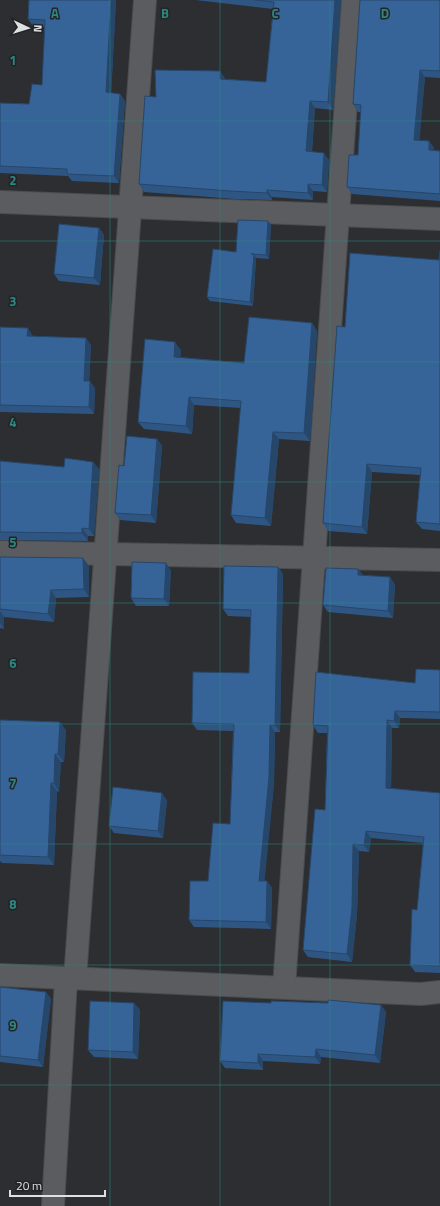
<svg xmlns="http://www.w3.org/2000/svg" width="440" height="1206" font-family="'Titillium Web',sans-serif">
	<rect width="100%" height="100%" fill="#2c2e31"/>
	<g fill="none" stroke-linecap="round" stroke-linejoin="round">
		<defs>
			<g id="minor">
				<polyline points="0,202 440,219"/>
				<polyline points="0,552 440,560"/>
				<polyline points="0,975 421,994 440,992"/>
				<polyline points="75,979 145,0"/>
				<polyline points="284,987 353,0"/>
				<polyline points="53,1206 66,979"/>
			</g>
		</defs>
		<use href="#minor" stroke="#494b4d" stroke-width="24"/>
		<use href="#minor" stroke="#5a5c5f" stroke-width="22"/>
	</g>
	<g fill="#2f5683">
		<polygon points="29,0 116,0 111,93 120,94 125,101 119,183 72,181 68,176 0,173 0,103 29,104 42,85 45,27 33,26 28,19"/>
		<polygon points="195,0 341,0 333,110 315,108 312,152 329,160 327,192 313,191 313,200 272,197 272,200 235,199 144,192 139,184 156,97 225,78 225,79 266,82 273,9"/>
		<polygon points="440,0 440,78 425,77 419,140 429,141 434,148 434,150 440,151 440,201 352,194 347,187 358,155 361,112 358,112 353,104"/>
		<polygon points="271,225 269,259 256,258 253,306 210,301 207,297 236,252"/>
		<polygon points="99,228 104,235 100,285 59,281 54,274"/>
		<polygon points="440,251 440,531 422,529 416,522 420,475 372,472 367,534 328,531 323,523 345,327 439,260"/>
		<polygon points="312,323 317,331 310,441 279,439 271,526 236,523 231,515 241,408 194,405 192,434 144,429 138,422 181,350 180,357 244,363"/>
		<polygon points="0,327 33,336 86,338 91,345 89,381 95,388 94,414 0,412"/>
		<polygon points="157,439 162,446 156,523 120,520 115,513 124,466"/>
		<polygon points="0,461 64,467 93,462 99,469 94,536 88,536 88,541 0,540"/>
		<polygon points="0,557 89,566 89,597 56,598 54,622 4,617 4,629 0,628"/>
		<polygon points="278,567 283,574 280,732 275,732 274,784 264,881 267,881 272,888 271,929 194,927 189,920 208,881 230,824 233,731 197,730 192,723 249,673 251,617 228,616 223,609"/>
		<polygon points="358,569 363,575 390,577 395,585 393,618 328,612 323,605"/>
		<polygon points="171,570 169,606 136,606 131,598"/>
		<polygon points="440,670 440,719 400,718 399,728 392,728 391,788 440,793 440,973 415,972 410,965 417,910 423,843 371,838 369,852 359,851 357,915 352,962 308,957 303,950 325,810 327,733 318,733 313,725 415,683"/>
		<polygon points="0,720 66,730 64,762 61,762 59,792 57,791 54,865 2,863 0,861"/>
		<polygon points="167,800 163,838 114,833 109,826"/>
		<polygon points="0,987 46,992 51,999 43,1067 0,1062"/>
		<polygon points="134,1003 140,1010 138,1059 94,1057 88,1050"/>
		<polygon points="271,1003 381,1005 386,1012 380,1063 321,1057 320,1064 263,1061 263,1070 225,1068 220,1061"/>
	</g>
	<g fill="#26466a">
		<polygon points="111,0 116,0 111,99 106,92"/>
		<polygon points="335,0 341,0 333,110 328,102"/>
		<polygon points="420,70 425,77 419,147 414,140"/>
		<polygon points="220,71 225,78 225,86 220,79"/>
		<polygon points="120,94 125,101 119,183 114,176"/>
		<polygon points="310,101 315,108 311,159 306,151"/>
		<polygon points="429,141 434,148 434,157 429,150"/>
		<polygon points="324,153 329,160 327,192 322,185"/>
		<polygon points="308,184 313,191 313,200 308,193"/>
		<polygon points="267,190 272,197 272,200 267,193"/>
		<polygon points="268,221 271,225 269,259 266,255"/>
		<polygon points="99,228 104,235 100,285 94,278"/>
		<polygon points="254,254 256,258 253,306 250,302"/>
		<polygon points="312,323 317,331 310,441 304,433"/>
		<polygon points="28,328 33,336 27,336"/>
		<polygon points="86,338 91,345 89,388 84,381"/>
		<polygon points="175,342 181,350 180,365 174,357"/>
		<polygon points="90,381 95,388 94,414 89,407"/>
		<polygon points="189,397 194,405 192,434 186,426"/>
		<polygon points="273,432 279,439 271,526 265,518"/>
		<polygon points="157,439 162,446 156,523 151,515"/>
		<polygon points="93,462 99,469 94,536 89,529"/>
		<polygon points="367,464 372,472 367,534 362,527"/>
		<polygon points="82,528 88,536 88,541 82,533"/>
		<polygon points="83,558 89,566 89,597 84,589"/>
		<polygon points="166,563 171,570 169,606 164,599"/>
		<polygon points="278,567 283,574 280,732 275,725"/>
		<polygon points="358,569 364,576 358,575"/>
		<polygon points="390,577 395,585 393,618 388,611"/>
		<polygon points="51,590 56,598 54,622 48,614"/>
		<polygon points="0,611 4,617 4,629 0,623"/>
		<polygon points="395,711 400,718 399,728 394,721"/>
		<polygon points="387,720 392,728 391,795 386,788"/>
		<polygon points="60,722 66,730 64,762 58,754"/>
		<polygon points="270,725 275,732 274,784 264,888 259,881"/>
		<polygon points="55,754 61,762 59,792 54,783"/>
		<polygon points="51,783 57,791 54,865 48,857"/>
		<polygon points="162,793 167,800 163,838 158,831"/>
		<polygon points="366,831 371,838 369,852 364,845"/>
		<polygon points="353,844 359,851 357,915 352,962 347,954"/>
		<polygon points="267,881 272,888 271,929 266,922"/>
		<polygon points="46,992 51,999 43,1067 38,1060"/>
		<polygon points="134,1003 140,1010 138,1059 133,1052"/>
		<polygon points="381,1005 386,1012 380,1063 375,1055"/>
		<polygon points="316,1049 321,1057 320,1064 315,1057"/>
		<polygon points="258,1054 263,1061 263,1070 258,1063"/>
	</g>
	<g fill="#376498" stroke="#26466a">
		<polygon points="29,0 111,0 106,92 120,94 114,176 67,174 67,169 0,166 0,103 29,104 32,84 42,85 45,20 28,19"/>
		<polygon points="255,0 335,0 328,102 310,101 306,151 324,153 322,185 308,184 308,193 267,190 267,193 230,191 139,184 145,96 156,97 155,70 220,71 220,79 266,82 274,2"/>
		<polygon points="360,0 440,0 440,71 420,70 414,140 429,141 429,150 440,151 440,194 347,187 349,155 358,155 361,105 353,104"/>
		<polygon points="238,220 268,221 266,255 251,254 254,254 250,302 207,297 213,249 236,252"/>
		<polygon points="59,224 99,228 94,278 54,274"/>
		<polygon points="440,251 440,524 416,522 421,468 367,464 362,527 323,523 337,326 345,327 350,253 439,260"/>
		<polygon points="249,317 312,323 304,433 273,432 265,518 231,515 241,401 189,397 186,426 138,422 145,339 175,342 174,357 244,363"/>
		<polygon points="0,327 28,328 27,336 86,338 84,381 90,381 89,407 0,405"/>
		<polygon points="127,436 157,439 151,515 115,513 119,465 124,466"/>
		<polygon points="65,458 93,462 89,529 82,528 82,533 0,532 0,461 64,467"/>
		<polygon points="0,557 83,558 84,589 51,590 48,614 0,609"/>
		<polygon points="132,562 166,563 164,599 131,598"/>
		<polygon points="224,566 278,567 275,725 270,725 269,777 259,881 267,881 266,922 189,920 190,881 208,881 213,823 230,824 234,724 192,723 193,672 249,673 251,610 223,609"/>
		<polygon points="326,568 358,569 358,575 390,577 388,611 323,605"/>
		<polygon points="416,669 440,670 440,712 395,711 394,721 387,720 386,788 440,793 440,966 410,965 412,909 417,910 424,837 366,831 364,845 353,844 352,908 347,954 303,950 315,809 325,810 328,726 313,725 316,672 415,683"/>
		<polygon points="0,720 60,722 58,754 55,754 54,783 51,783 48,857 0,855"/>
		<polygon points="113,787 162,793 158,831 109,826"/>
		<polygon points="0,987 46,992 38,1060 0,1056"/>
		<polygon points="328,1000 381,1005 375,1055 316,1049 315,1057 258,1054 258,1063 220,1061 223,1001 271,1003 271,1001 328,1003"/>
		<polygon points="90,1001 134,1003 133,1052 88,1050"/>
	</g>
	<path fill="none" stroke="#2e867f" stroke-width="1" stroke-opacity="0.55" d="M110 0V1206M220 0V1206M330 0V1206M0 121H440M0 241H440M0 362H440M0 482H440M0 603H440M0 724H440M0 844H440M0 965H440M0 1085H440"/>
	<g font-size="13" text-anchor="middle" font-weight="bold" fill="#2e867f" stroke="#222427" stroke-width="3" stroke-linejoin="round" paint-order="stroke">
		<text x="55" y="18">A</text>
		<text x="165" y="18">B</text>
		<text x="275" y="18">C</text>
		<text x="385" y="18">D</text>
		<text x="13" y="65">1</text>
		<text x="13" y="185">2</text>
		<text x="13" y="306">3</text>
		<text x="13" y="427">4</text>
		<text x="13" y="547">5</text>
		<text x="13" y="668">6</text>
		<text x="13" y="788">7</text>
		<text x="13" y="909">8</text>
		<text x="13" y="1030">9</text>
	</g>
	<g transform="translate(28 28) rotate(94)" stroke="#222427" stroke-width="3" paint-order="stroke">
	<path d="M0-3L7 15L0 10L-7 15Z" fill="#dee0e2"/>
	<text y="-6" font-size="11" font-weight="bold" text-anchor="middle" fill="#dee0e2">N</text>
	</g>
	<path d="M10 1190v6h95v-6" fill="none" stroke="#dee0e2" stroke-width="2"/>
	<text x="16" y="1190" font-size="12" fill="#dee0e2" stroke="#222427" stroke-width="3" paint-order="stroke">20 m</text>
</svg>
